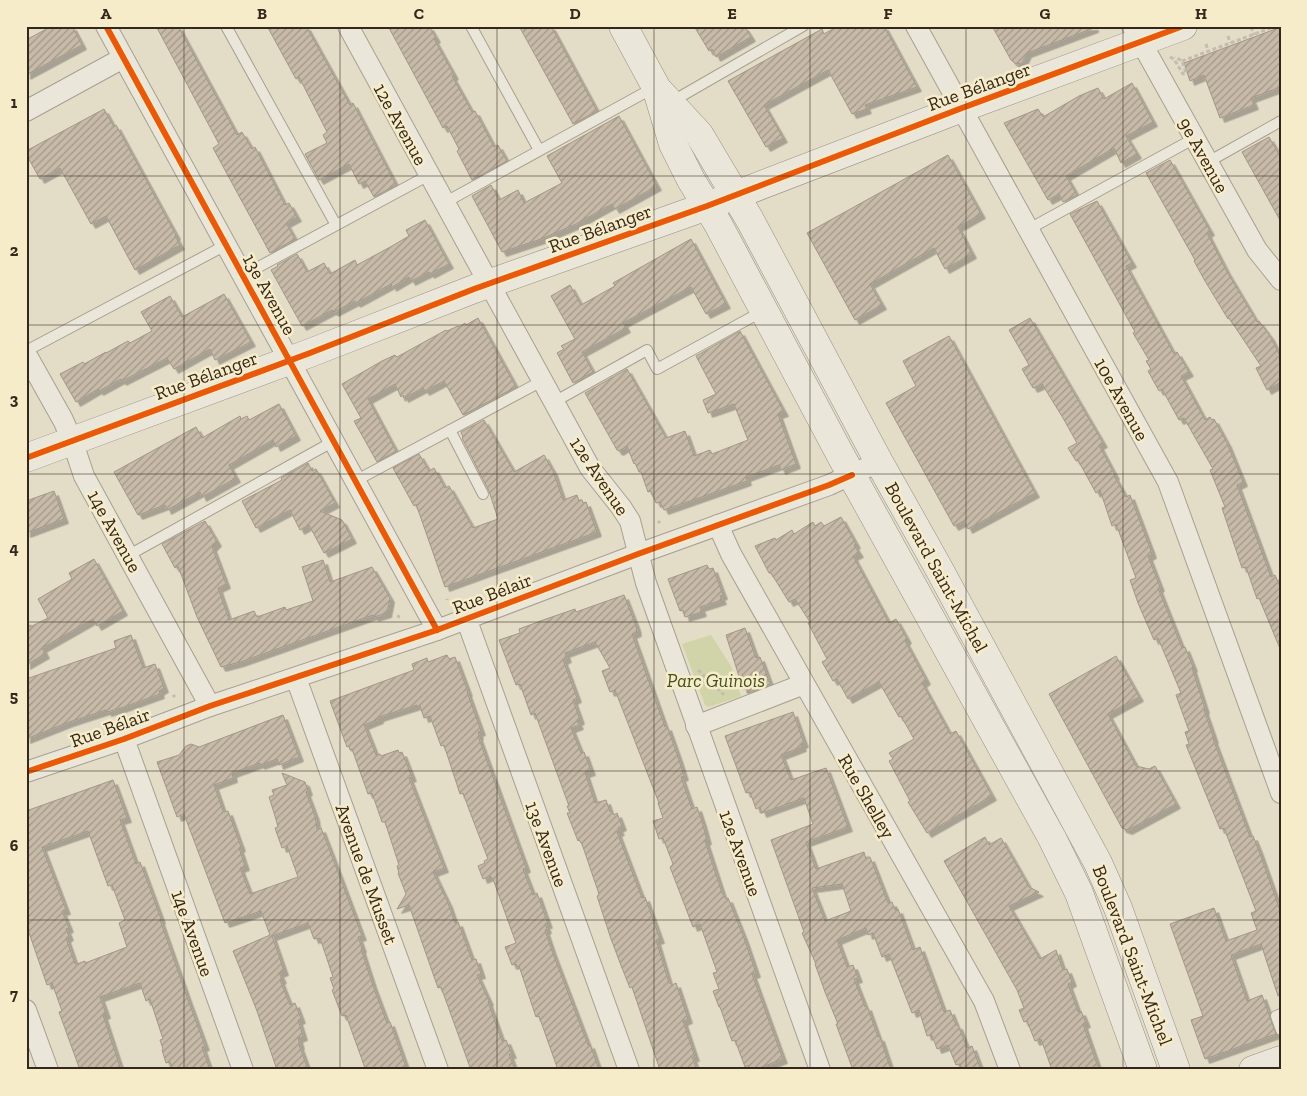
<svg xmlns="http://www.w3.org/2000/svg" width="1307" height="1096" font-family="'Zilla Slab',serif">
	<defs>
		<pattern id="building-hatch" width="6" height="6" patternUnits="userSpaceOnUse" patternTransform="scale(1.25)"><rect width="6" height="6" fill="#c7baa8"/><path d="M-1 1l2-2M0 6l6-6M5 7l2-2" fill="none" stroke="#a29788"/></pattern>
		<filter id="shadow"><feDropShadow dx="4.5" dy="4.5" stdDeviation="0" flood-color="#0004"/></filter>
	</defs>
	<rect width="100%" height="100%" fill="#e3dcc7"/>
	<polygon fill="#d1d4a8" points="711,635 731,666 741,696 709,707 705,705 682,644"/>
	<g fill="url(#building-hatch)" stroke="#a39787" fill-rule="evenodd" filter="url(#shadow)">
		<polygon points="52,26 72,26 82,45 26,75 26,40"/>
		<polygon points="156,26 178,26 237,135 242,132 252,149 255,147 285,205 289,203 297,217 286,223 295,239 270,253 213,148 219,144"/>
		<polygon points="267,26 306,26 350,105 353,103 396,185 374,197 365,181 359,184 349,164 319,180 305,154 327,143 323,135 327,132 299,77 296,79"/>
		<polygon points="388,26 429,26 436,38 434,39 454,75 452,76 472,112 475,111 494,147 498,145 507,161 472,180 457,151 459,149 447,126 443,128"/>
		<polygon points="519,26 551,26 597,111 573,124"/>
		<polygon points="694,26 744,26 751,37 716,57 712,49 709,51"/>
		<polygon points="838,26 884,26 917,87 865,105 867,109 852,114 828,70 764,105 783,138 766,147 728,81 822,29 824,34"/>
		<polygon points="992,26 1094,26 1094,28 1027,53 1022,63 1016,64 1011,60"/>
		<polygon points="1281,27 1281,87 1251,98 1254,105 1220,118 1204,75 1190,81 1184,63"/>
		<polygon points="1132,83 1153,122 1126,136 1137,154 1121,163 1114,148 1066,176 1077,195 1063,202 1059,194 1048,200 1004,123 1038,109 1043,117 1079,96 1098,88 1104,99"/>
		<polygon points="104,109 114,127 116,125 176,235 175,236 180,245 135,270 106,216 91,224 60,168 40,179 26,154 26,151"/>
		<polygon points="619,116 657,186 615,209 612,204 576,224 541,239 502,252 472,196 491,185 499,200 518,190 524,203 562,183 547,156"/>
		<polygon points="1269,137 1281,158 1281,222 1242,152"/>
		<polygon points="948,155 981,214 958,227 972,254 945,269 934,248 870,284 882,305 855,320 807,233"/>
		<polygon points="1170,160 1210,231 1207,233 1226,270 1257,322 1259,321 1270,336 1281,358 1281,382 1267,390 1256,368 1261,366 1229,318 1228,319 1205,281 1194,261 1195,260 1146,173"/>
		<polygon points="1097,201 1132,263 1126,266 1174,354 1177,352 1189,372 1181,376 1205,420 1210,417 1212,420 1214,419 1227,443 1243,482 1237,485 1271,577 1275,575 1281,589 1281,651 1259,598 1257,599 1246,567 1242,568 1222,508 1225,507 1210,470 1213,469 1184,418 1179,420 1162,389 1159,391 1148,371 1151,369 1146,361 1149,360 1133,333 1135,332 1070,214"/>
		<polygon points="425,220 449,264 430,274 429,272 411,281 409,277 392,287 391,284 356,303 355,301 334,312 332,310 302,326 271,270 278,266 277,265 297,254 307,272 324,263 330,274 355,260 357,265 392,246 409,236 406,230"/>
		<polygon points="691,239 726,304 706,314 691,287 623,323 626,328 582,352 593,372 573,383 557,353 564,349 561,346 575,339 551,296 570,285 581,305 615,286 613,283"/>
		<polygon points="224,294 251,342 215,360 210,349 174,369 167,358 122,381 121,379 99,391 98,389 76,402 60,374 83,362 84,364 106,352 106,353 128,341 130,343 152,331 141,312 170,296 182,317"/>
		<polygon points="478,318 516,387 463,415 444,381 425,391 423,388 404,398 403,395 401,397 395,384 368,399 396,451 377,462 354,421 361,418 342,384 382,361 395,355 397,357 446,330 447,331 458,326 459,327 465,323 466,325"/>
		<polygon points="1030,318 1103,443 1099,445 1115,475 1114,476 1126,497 1130,495 1150,548 1152,554 1148,556 1160,587 1158,588 1182,648 1185,647 1193,667 1192,668 1205,709 1204,710 1214,739 1213,739 1250,837 1253,836 1259,851 1281,913 1281,995 1278,996 1261,944 1231,955 1247,1001 1262,995 1276,1034 1205,1059 1191,1020 1203,1016 1170,924 1214,908 1226,941 1257,930 1251,913 1256,911 1224,828 1220,829 1186,745 1189,744 1185,732 1189,731 1176,695 1181,693 1158,638 1154,640 1138,603 1130,580 1136,578 1116,524 1112,526 1100,490 1096,493 1078,460 1076,461 1068,448 1077,443 1063,418 1042,384 1033,388 1022,369 1029,365 1009,330"/>
		<polygon points="740,331 784,412 778,414 796,464 781,470 779,465 746,477 747,481 664,510 660,502 656,503 651,491 648,492 641,472 639,472 635,463 634,464 627,446 619,451 617,450 585,393 627,369 666,438 685,431 694,456 710,450 712,454 748,440 734,404 708,413 703,400 716,394 696,356"/>
		<polygon points="949,336 1035,493 968,529 964,521 954,526 886,403 916,386 903,361"/>
		<polygon points="279,404 296,436 276,447 273,440 229,465 236,478 202,497 200,492 167,510 165,505 138,515 114,472 196,427 202,438 240,416 241,419 247,416 249,420"/>
		<polygon points="484,420 514,472 544,455 553,471 563,500 577,495 579,501 582,500 583,503 586,502 597,532 445,587 416,504 414,506 393,468 419,454 429,471 434,468 445,488 449,486 473,528 498,519 489,491 462,438 463,437 461,432"/>
		<polygon points="308,463 312,471 316,469 335,503 320,511 342,520 352,539 324,553 309,525 300,530 290,510 256,528 242,501 282,480 281,478"/>
		<polygon points="54,491 64,519 26,533 26,501"/>
		<polygon points="841,517 856,544 854,545 859,553 853,556 889,623 896,619 907,639 905,641 926,680 922,683 950,734 956,731 992,796 927,833 908,802 910,801 889,761 893,759 889,753 914,739 901,716 899,717 879,682 848,699 837,679 833,681 822,662 827,659 808,623 810,622 795,599 789,602 771,573 769,573 755,546 775,538 776,540 792,530 794,534 813,522 815,526 821,522 824,526"/>
		<polygon points="205,521 217,542 212,547 226,584 218,588 229,620 254,611 257,617 285,607 286,610 313,601 302,567 323,560 330,582 372,567 390,598 387,613 374,617 373,615 240,662 221,667 197,617 178,566 175,568 162,544"/>
		<polygon points="94,559 123,611 97,626 93,619 42,648 45,654 26,665 26,620 30,627 48,618 38,599 72,579 69,573"/>
		<polygon points="707,565 709,569 713,568 723,595 720,596 722,600 700,607 702,612 685,617 683,610 680,611 668,579"/>
		<polygon points="624,595 636,626 637,632 632,634 665,727 667,726 678,757 684,776 681,777 692,809 697,807 702,822 707,840 705,841 722,893 726,899 728,898 744,938 756,973 752,974 781,1054 783,1059 754,1070 750,1070 748,1065 745,1067 735,1040 732,1041 720,1007 719,1007 713,991 719,989 713,973 717,972 700,924 693,927 670,867 673,864 663,838 659,839 653,821 663,818 658,803 659,803 615,690 610,692 602,671 610,668 595,642 565,653 567,658 563,660 577,698 573,700 580,720 577,721 579,725 571,728 581,753 584,752 591,771 585,773 595,803 606,800 610,812 612,811 614,815 617,813 622,826 618,828 620,831 617,832 642,898 645,897 660,939 656,940 669,983 671,983 672,985 676,983 688,1019 683,1021 695,1057 692,1057 697,1070 660,1070 632,987 630,988 622,968 611,939 597,896 599,895 598,891 582,844 579,840 578,841 567,813 570,813 567,806 569,806 550,754 535,713 531,715 520,684 516,685 499,640 520,633 519,629 546,619 575,609 576,612"/>
		<polygon points="745,628 756,658 760,657 770,684 748,693 747,688 743,689 726,635"/>
		<polygon points="131,635 143,668 155,664 164,688 159,691 160,694 121,708 107,712 106,710 69,722 26,739 26,679 116,648 114,641"/>
		<polygon points="447,655 449,659 455,657 468,692 467,692 481,731 478,732 479,735 478,736 526,868 523,869 533,895 537,893 548,924 545,924 547,929 545,930 552,951 588,1045 590,1044 599,1070 558,1070 539,1016 536,1017 519,966 517,967 516,964 512,965 505,947 516,943 493,879 490,876 483,879 478,866 485,863 484,861 488,859 470,812 463,793 460,794 444,745 441,746 430,716 424,718 420,706 418,707 417,705 379,717 379,719 364,725 376,755 380,754 381,756 398,750 399,753 402,752 412,777 409,778 444,868 433,872 448,903 455,923 458,922 472,960 476,959 481,974 477,975 489,1001 488,1002 502,1041 506,1040 512,1054 509,1054 515,1070 471,1070 441,987 438,988 431,968 409,905 397,909 406,894 398,873 399,873 397,866 399,865 385,822 382,822 372,793 368,794 352,749 350,750 349,746 347,747 330,701 414,670 412,664 427,658 428,662"/>
		<polygon points="1116,656 1139,697 1108,714 1136,766 1149,769 1155,766 1176,804 1128,830 1122,828 1049,694"/>
		<path d="M793 712 804 743 801 744 802 747 781 755 791 780 826 768 848 827 806 842 816 869 864 852 866 859 870 857 888 903 892 902 895 910 898 909 913 950 920 947 944 1012 950 1010 956 1025H958L967 1048 972 1046 981 1070H962L960 1064 956 1065 948 1045 937 1049 932 1035 927 1036 919 1010 912 1013 889 954 882 957 873 933 868 935 866 928 837 940 847 967 853 965 858 978 854 979 865 1007 867 1006 878 1037H880L891 1070H853L836 1024H838L825 992 815 964H816L802 933 804 932 771 840 813 824 804 798 762 813 760 807 756 809 750 792 746 793 725 736ZM842 884 851 911 825 921 812 888Z"/>
		<polygon points="283,715 299,757 279,765 277,759 260,765 260,763 232,773 233,778 214,785 223,811 224,812 228,811 241,847 239,848 245,866 240,868 250,894 298,877 287,846 282,848 275,828 278,827 275,816 269,797 274,795 272,790 287,785 282,773 305,782 308,791 306,792 315,816 317,829 321,828 328,846 362,936 358,937 362,948 361,949 373,986 387,1023 390,1022 407,1070 370,1070 368,1067 365,1068 346,1015 342,1016 332,990 334,989 330,978 333,977 320,938 314,939 308,923 272,936 284,971 279,973 282,979 280,980 290,1005 295,1003 301,1019 298,1020 303,1036 298,1038 300,1045 299,1045 308,1070 277,1070 257,1011 233,951 270,935 261,911 225,923 184,814 177,817 157,762 179,755 186,746 191,744 199,747"/>
		<path d="M113 780 127 818 120 820 136 864 140 862 161 919 160 920 187 997 205 1046 202 1047 210 1070H173L170 1062 166 1063 162 1050 163 1049 160 1040 163 1039 150 999 146 1001 140 983 100 997 106 1014 103 1015 121 1070H80L59 1012 62 1011 52 983 47 985 36 953 26 924V811ZM88 831 108 886 112 885 125 920 119 923 127 947 85 963V961L77 964H75L66 938 69 936 66 929 69 928 62 911 66 910 42 847Z"/>
		<polygon points="985,837 989,845 1001,838 1029,887 1039,892 1009,906 1040,959 1056,950 1063,970 1067,969 1072,982 1068,984 1078,1012 1081,1011 1086,1023 1083,1024 1099,1070 1052,1070 1041,1039 1035,1041 1027,1021 1024,1022 1019,1010 1024,1008 1017,990 944,861"/>
	</g>
	<g fill="none" stroke-linecap="round" stroke-linejoin="round">
		<defs>
			<g id="lane">
				<polyline points="226,26 336,225"/>
				<polyline points="471,26 539,150"/>
				<polyline points="671,102 803,26"/>
				<polyline points="1208,162 1281,121"/>
				<polyline points="444,203 655,87"/>
				<polyline points="1029,229 1195,138"/>
				<polyline points="242,276 429,175"/>
				<polyline points="26,351 226,245"/>
				<polyline points="554,402 647,350 657,369 763,311"/>
				<polyline points="450,430 483,494"/>
				<polyline points="355,481 542,381"/>
				<polyline points="129,555 334,441"/>
				<polyline points="1281,1014 1276,1016 1281,1030"/>
			</g>
			<g id="street">
				<polyline points="106,26 437,630"/>
				<polyline points="348,26 554,402 590,468 621,507 630,521 646,583 820,1070"/>
				<polyline points="916,26 1168,482 1281,793"/>
				<polyline points="1132,26 1257,250 1281,280"/>
				<polyline points="26,111 123,58"/>
				<polyline points="26,354 63,420 72,440 84,476 210,706"/>
				<polyline points="718,525 731,554 984,1001 1010,1070"/>
				<polyline points="466,618 629,1070"/>
				<polyline points="296,678 438,1070"/>
				<polyline points="696,726 804,684"/>
				<polyline points="124,739 243,1070"/>
				<polyline points="26,772 124,739 210,706 437,630 638,554 829,485 879,462"/>
				<polyline points="26,1010 48,1070"/>
			</g>
			<g id="secondary">
				<polyline points="623,26 656,87 673,144 691,180 718,224 841,456 1052,838 1079,893 1143,1070"/>
				<polyline points="660,92 699,134 750,220 879,462 938,567 1098,863 1118,908 1176,1070"/>
				<polyline points="26,458 310,353 474,289 707,206 962,108 1183,26"/>
				<polyline points="1253,1070 1281,1060"/>
			</g>
		</defs>
		<use href="#lane" stroke="#a7a091" stroke-width="12"/>
		<use href="#street" stroke="#a7a091" stroke-width="22"/>
		<use href="#secondary" stroke="#978f81" stroke-width="29"/>
		<g stroke="#c3bdb0" stroke-width="3" stroke-dasharray="4 2.5" stroke-linecap="butt">
			<polyline points="1251,27 1254,35"/>
			<polyline points="1228,36 1230,43"/>
			<polyline points="1206,44 1208,51"/>
			<polyline points="1170,57 1174,59 1183,74 1186,73 1182,61 1175,57"/>
			<polyline points="1182,61 1276,26"/>
			<polyline points="658,523 660,521"/>
			<polyline points="447,600 447,599"/>
			<polyline points="397,616 400,617"/>
			<polyline points="698,670 724,695"/>
			<polyline points="173,695 175,697"/>
		</g>
		<use href="#lane" stroke="#eae6d9" stroke-width="10"/>
		<use href="#street" stroke="#eae6d9" stroke-width="20"/>
		<use href="#secondary" stroke="#eae6d9" stroke-width="28"/>
		<defs>
			<g id="cycleway">
				<polyline points="106,26 437,630"/>
				<polyline points="26,458 310,353 474,289 707,206 962,108 1183,26"/>
				<polyline points="26,772 124,739 210,706 437,630 638,554 829,485 852,475"/>
			</g>
		</defs>
		<use href="#cycleway" stroke="#f7ecca" stroke-width="9"/>
		<use href="#cycleway" stroke="#e8590c" stroke-width="6"/>
	</g>
	<path fill="none" stroke="#35281a" stroke-width="1" stroke-opacity="0.55" d="M184 26V1070M340 26V1070M497 26V1070M654 26V1070M810 26V1070M966 26V1070M1123 26V1070M26 176H1281M26 325H1281M26 474H1281M26 622H1281M26 771H1281M26 920H1281"/>
	<g text-anchor="middle" stroke-width="5" stroke-linejoin="round" paint-order="stroke">
		<g font-size="19" fill="#35281a" stroke="#f7ecca">
			<text transform="translate(979 86) rotate(-20)" y="7">Rue Bélanger</text>
			<text transform="translate(401 124) rotate(61)" y="7">12e Avenue</text>
			<text transform="translate(1204 155) rotate(61)" y="7">9e Avenue</text>
			<text transform="translate(600 228) rotate(-20)" y="7">Rue Bélanger</text>
			<text transform="translate(270 294) rotate(61)" y="7">13e Avenue</text>
			<text transform="translate(206 375) rotate(-20)" y="7">Rue Bélanger</text>
			<text transform="translate(1122 399) rotate(61)" y="7">10e Avenue</text>
			<text transform="translate(600 476) rotate(56)" y="7">12e Avenue</text>
			<text transform="translate(115 531) rotate(61)" y="7">14e Avenue</text>
			<text transform="translate(937 567) rotate(61)" y="7">Boulevard Saint-Michel</text>
			<text transform="translate(492 593) rotate(-21)" y="7">Rue Bélair</text>
			<text transform="translate(110 727) rotate(-20)" y="7">Rue Bélair</text>
			<text transform="translate(867 796) rotate(60)" y="7">Rue Shelley</text>
			<text transform="translate(547 844) rotate(70)" y="7">13e Avenue</text>
			<text transform="translate(741 853) rotate(70)" y="7">12e Avenue</text>
			<text transform="translate(367 874) rotate(70)" y="7">Avenue de Musset</text>
			<text transform="translate(193 933) rotate(70)" y="7">14e Avenue</text>
			<text transform="translate(1133 955) rotate(69)" y="7">Boulevard Saint-Michel</text>
		</g>
		<g font-size="19" font-style="italic" fill="#43521f" stroke="#f7ecca">
			<text x="716" y="687">Parc Guinois</text>
		</g>
	</g>
	<rect width="1307" height="1096" fill="none" stroke="#f7ecca" stroke-width="55"/>
	<rect x="28" y="28" width="1252" height="1040" fill="none" stroke="#35281a" stroke-width="2"/>
	<g font-size="16" text-anchor="middle" font-weight="bold" fill="#35281a">
		<text x="106" y="19">A</text>
		<text x="262" y="19">B</text>
		<text x="419" y="19">C</text>
		<text x="575" y="19">D</text>
		<text x="732" y="19">E</text>
		<text x="888" y="19">F</text>
		<text x="1045" y="19">G</text>
		<text x="1201" y="19">H</text>
		<text x="14" y="108">1</text>
		<text x="14" y="256">2</text>
		<text x="14" y="405">3</text>
		<text x="14" y="554">4</text>
		<text x="14" y="702">5</text>
		<text x="14" y="851">6</text>
		<text x="14" y="1000">7</text>
	</g>
</svg>
